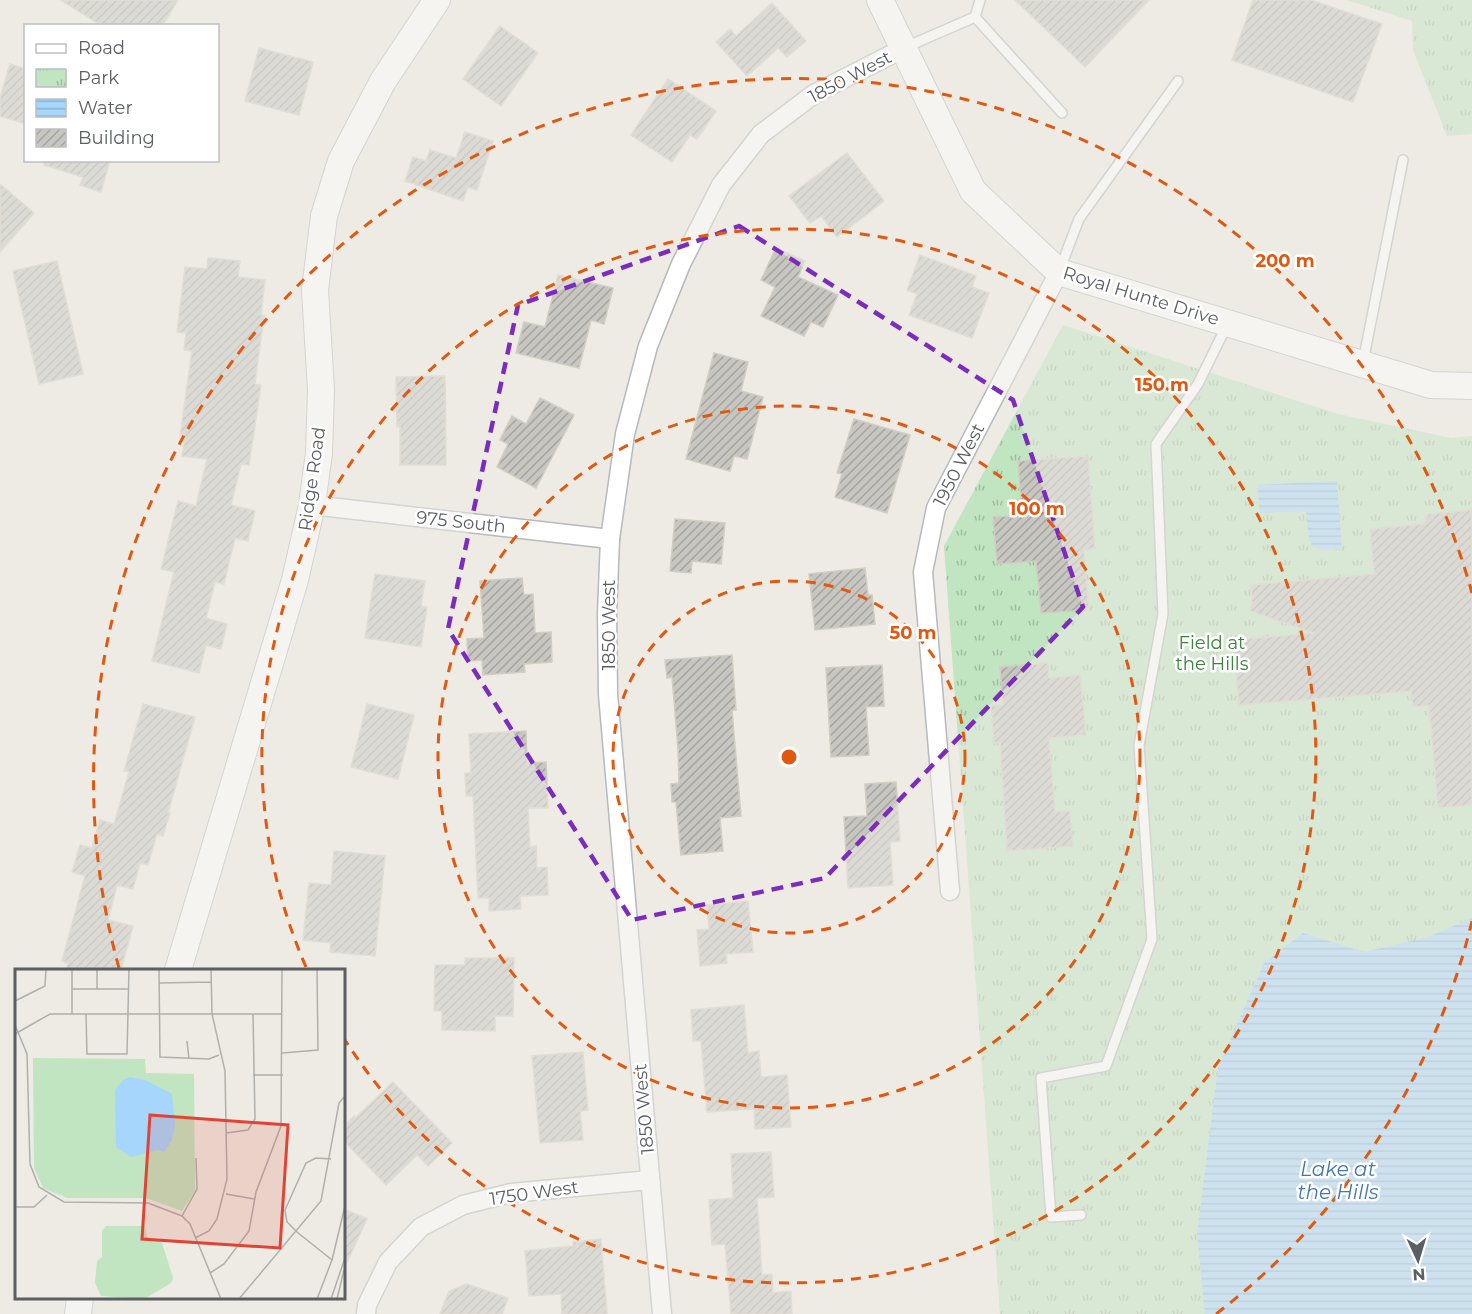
<svg xmlns="http://www.w3.org/2000/svg" width="1472" height="1314" font-family="Montserrat,sans-serif">
	<defs>
		<pattern id="park-tufts" width="24" height="20" patternUnits="userSpaceOnUse" patternTransform="scale(1.5)"><rect width="24" height="20" fill="#c1e4c1"/><path d="M3 7l-1-3M5 7V3M7 7l1-3M15 17l-1-3M17 17v-4M19 17l1-3" fill="none" stroke="#a0bca0"/></pattern>
		<pattern id="water-rules" width="6" height="5" patternUnits="userSpaceOnUse" patternTransform="scale(1.5)"><rect width="6" height="5" fill="#a6d6fb"/><path d="M0 2.5h6" fill="none" stroke="#8ab1cf"/></pattern>
		<pattern id="building-hatch" width="6" height="6" patternUnits="userSpaceOnUse" patternTransform="scale(1.5)"><rect width="6" height="6" fill="#c8c6c0"/><path d="M-1 1l2-2M0 6l6-6M5 7l2-2" fill="none" stroke="#a5a4a0"/></pattern>
	</defs>
	<rect width="100%" height="100%" fill="#edebe3"/>
	<g fill="url(#park-tufts)">
		<polygon points="1347,0 1472,0 1472,134 1447,136 1413,50 1412,21"/>
		<polygon points="1063,325 1338,414 1451,438 1472,436 1472,1314 1000,1314 944,546"/>
	</g>
	<g fill="url(#water-rules)">
		<polygon points="1337,481 1342,549 1319,550 1312,546 1309,538 1306,511 1260,513 1257,485"/>
		<polygon points="1472,918 1472,1314 1205,1314 1197,1234 1218,1067 1264,963 1303,933 1364,952 1428,937"/>
	</g>
	<g fill="url(#building-hatch)" stroke="#d2cdc2" stroke-width="1.5">
		<polygon points="61,0 178,0 162,26 102,26"/>
		<polygon points="1015,0 1149,0 1085,67"/>
		<polygon points="1253,0 1311,0 1382,24 1353,102 1232,60"/>
		<polygon points="772,3 806,41 787,57 778,48 747,76 716,42 730,29 736,36"/>
		<polygon points="500,26 538,53 501,106 463,79"/>
		<polygon points="259,48 313,62 299,115 245,101"/>
		<polygon points="10,64 26,69 26,124 0,116 0,98"/>
		<polygon points="668,79 716,111 697,139 690,135 672,162 631,135"/>
		<polygon points="465,132 493,141 477,190 468,187 463,201 405,181 413,157 426,161 430,150 456,158"/>
		<polygon points="847,153 884,201 837,237 821,216 810,223 789,196"/>
		<polygon points="44,160 110,160 101,192 80,185 83,177 44,165"/>
		<polygon points="0,184 34,213 0,252"/>
		<polygon points="776,248 805,261 798,277 838,295 823,327 811,322 804,336 761,316 775,287 761,280"/>
		<polygon points="920,255 976,276 972,287 989,293 972,338 909,315 917,294 907,290"/>
		<polygon points="208,258 240,261 238,277 265,280 261,315 264,315 255,384 261,385 249,465 241,464 231,505 255,511 248,541 235,538 224,584 215,582 206,618 227,624 221,649 206,645 199,673 152,661 174,572 161,569 178,501 196,506 207,459 182,456 185,437 180,436 192,351 184,350 186,333 177,332 185,267 207,269"/>
		<polygon points="57,261 83,374 39,384 13,271"/>
		<polygon points="558,275 613,288 604,324 591,320 579,368 516,353 524,322 545,327"/>
		<polygon points="714,353 748,362 741,391 763,397 747,459 734,456 730,471 686,459"/>
		<polygon points="445,376 446,465 400,465 400,427 397,427 396,377"/>
		<polygon points="540,398 574,415 536,488 497,467 508,444 500,440 512,416 526,424"/>
		<polygon points="854,419 910,435 887,513 835,497 842,474 837,473"/>
		<polygon points="1088,456 1095,549 1084,550 1089,610 1041,613 1036,561 997,564 993,517 1022,515 1018,461"/>
		<polygon points="1472,510 1472,805 1438,808 1429,705 1413,707 1411,691 1239,705 1233,640 1314,633 1250,611 1252,603 1251,585 1374,574 1370,529 1424,524 1428,514"/>
		<polygon points="675,519 725,523 721,564 692,561 691,573 670,571"/>
		<polygon points="865,568 868,595 872,595 875,624 815,630 809,574"/>
		<polygon points="375,574 425,581 421,606 427,607 421,647 365,638"/>
		<polygon points="522,578 524,595 533,594 535,633 551,632 552,662 524,664 525,672 483,675 482,660 468,661 467,639 484,638 480,581"/>
		<polygon points="732,655 736,710 732,710 741,816 720,818 723,851 681,855 676,802 672,802 671,784 679,783 678,749 672,677 667,678 665,660"/>
		<polygon points="1048,663 1049,678 1080,675 1086,735 1049,738 1055,812 1070,811 1073,846 1007,851 1000,742 994,743 991,706 1003,705 1000,667"/>
		<polygon points="882,665 884,706 866,707 869,755 831,757 826,668"/>
		<polygon points="143,704 195,717 168,813 170,813 163,836 157,834 148,865 140,863 133,889 117,885 108,920 133,926 121,970 66,970 68,963 62,961 85,876 72,872 80,845 92,848 100,820 114,824 129,772 124,771"/>
		<polygon points="367,704 414,715 398,779 351,767"/>
		<polygon points="526,731 527,763 546,762 548,808 528,808 530,847 536,846 537,868 547,867 548,895 520,896 521,909 489,911 489,898 478,898 473,796 466,796 465,773 471,773 469,734"/>
		<polygon points="896,782 900,841 890,842 893,885 848,888 844,817 867,816 865,784"/>
		<polygon points="334,851 385,856 375,956 330,952 331,943 303,940 309,883 331,885"/>
		<polygon points="748,901 753,952 726,954 727,963 700,966 697,930 709,929 707,905"/>
		<polygon points="465,958 514,958 513,1016 495,1016 495,1031 442,1030 442,1011 434,1011 435,965 465,965"/>
		<polygon points="744,1005 748,1053 759,1051 761,1077 787,1075 791,1127 755,1129 754,1109 707,1112 701,1041 693,1041 691,1010"/>
		<polygon points="583,1052 588,1110 580,1111 583,1140 540,1143 532,1056"/>
		<polygon points="393,1082 452,1143 428,1166 417,1155 386,1185 344,1141 344,1126 354,1116 355,1118"/>
		<polygon points="771,1152 774,1197 757,1198 762,1275 772,1274 773,1293 791,1291 792,1314 731,1314 725,1244 712,1245 709,1200 733,1198 731,1154"/>
		<polygon points="344,1209 367,1219 344,1269"/>
		<polygon points="601,1239 607,1314 562,1314 561,1294 529,1296 525,1251 573,1246 573,1242"/>
		<polygon points="467,1284 508,1298 502,1314 440,1314 449,1291"/>
	</g>
	<g fill="none" stroke-linecap="round" stroke-linejoin="round">
		<defs>
			<g id="lane">
				<polyline points="975,17 1062,113"/>
				<polyline points="906,47 975,17 980,0"/>
				<polyline points="1060,269 1079,219 1178,81"/>
				<polyline points="1363,362 1403,160"/>
				<polyline points="1081,1215 1051,1217 1041,1078 1106,1066 1152,939 1139,745 1163,614 1156,444 1198,384 1227,325"/>
			</g>
			<g id="street">
				<polyline points="312,505 610,539"/>
				<polyline points="950,891 923,572 936,508 1059,272"/>
				<polyline points="366,1314 367,1305 388,1262 421,1227 463,1205 511,1193 650,1180"/>
				<polyline points="662,1314 608,694 607,613 610,539 625,434 648,346 681,264 721,185 761,134 814,94 904,48"/>
			</g>
			<g id="secondary">
				<polyline points="880,0 973,191 1059,272 1431,385 1472,386"/>
				<polyline points="178,970 295,580 312,505 319,453 321,390 315,290 324,216 341,161 383,81 437,0"/>
				<polyline points="78,1314 80,1298"/>
			</g>
		</defs>
		<use href="#lane" stroke="#b6b9bd" stroke-width="12"/>
		<use href="#street" stroke="#b6b9bd" stroke-width="21"/>
		<use href="#secondary" stroke="#b5b8bd" stroke-width="28"/>
		<use href="#lane" stroke="#fff" stroke-width="9"/>
		<use href="#street" stroke="#fff" stroke-width="18"/>
		<use href="#secondary" stroke="#fff" stroke-width="26"/>
	</g>
	<path d="M0 0H1472V1314H0ZM739 226 1013 400 1083 607 825 878 632 920 448 629 518 305Z" fill="#edebe3" fill-opacity=".55" fill-rule="evenodd"/>
	<path fill="none" stroke="#7b2cbf" stroke-width="4.5" stroke-dasharray="12 8" stroke-linejoin="round" d="M739 226 1013 400 1083 607 825 878 632 920 448 629 518 305Z"/>
	<g fill="none" stroke="#e15910" stroke-width="3" stroke-dasharray="10 8">
		<circle cx="789" cy="757" r="176"/>
		<circle cx="789" cy="757" r="351"/>
		<path d="M306 967A527 527 0 1 1 345 1040"/>
		<path d="M1472 921A702 702 0 0 1 1216 1314M119 968A702 702 0 1 1 1472 593"/>
	</g>
	<g text-anchor="middle" stroke-width="5" stroke-linejoin="round" paint-order="stroke">
		<g font-size="18" fill="#5b5f63" stroke="#fff">
			<text transform="translate(850 77) rotate(-28)" y="6">1850 West</text>
			<text transform="translate(1141 296) rotate(17)" y="6">Royal Hunte Drive</text>
			<text transform="translate(959 465) rotate(-63)" y="6">1950 West</text>
			<text transform="translate(312 479) rotate(-82)" y="6">Ridge Road</text>
			<text transform="translate(461 522) rotate(6)" y="6">975 South</text>
			<text transform="translate(609 625) rotate(-90)" y="6">1850 West</text>
			<text transform="translate(644 1109) rotate(-95)" y="6">1850 West</text>
			<text transform="translate(534 1193) rotate(-8)" y="6">1750 West</text>
		</g>
		<g font-size="18" fill="#3a843d" stroke="#fff">
			<text x="1212" y="649">Field at<tspan x="1212" dy="21">the Hills</tspan></text>
		</g>
		<g font-size="20" font-style="italic" fill="#4477ac" stroke="#fff">
			<text x="1338" y="1176">Lake at<tspan x="1338" dy="23">the Hills</tspan></text>
		</g>
	</g>
	<g transform="translate(15 969)">
		<rect width="330" height="330" fill="#edebe3"/>
		<path d="M18 89 130 90 131 104 179 105 180 222 167 242 131 229H52L28 219 19 199ZM91 257H130L132 268 147 274 158 309 156 314 129 330 86 327 80 314 82 292 87 288V262Z" fill="#c1e4c1"/>
		<path d="M115 108 130 111 157 125 160 156 157 171 149 183 143 181 116 188 101 178 100 121 108 111Z" fill="#a6d6fb"/>
		<path fill="none" stroke="#afafac" stroke-width="1.5" d="M57 0V45M144 0 145 88 194 90 204 86M144 14 196 13M57 20H114M82 20V0M0 32 30 17 31 0M71 45 72 85H112L114 0M0 56 12 85 15 195 24 218 49 233 133 234 167 247 175 255 206 330M0 65 35 45H267M172 72 174 90M267 84 303 81 302 0M238 106H268M211 164 233 161 240 150 238 45M316 190 301 189 291 194 270 241 272 253 282 263 317 291M211 225 239 230M0 238H19L32 226M167 247 182 220 181 189M180 269 194 262 202 250 212 210 210 102 197 45 196 0M195 304 209 295 234 262 241 223 266 157 267 0M224 330 306 232 324 134 330 127M302 330 317 291 330 237M316 330 330 289M322 330 329 301"/>
		<path fill="#e04436" fill-opacity="0.15" stroke="#e04436" stroke-width="3" d="M135 146 273 156 265 279 127 270Z"/>
		<rect width="330" height="330" fill="none" stroke="#5b5f63" stroke-width="3"/>
	</g>
	<circle cx="789" cy="757" r="9" fill="#e15910" stroke="#fff" stroke-width="3"/>
	<g font-size="18" text-anchor="middle" font-weight="bold" fill="#e15910" stroke="#fff" stroke-width="5" stroke-linejoin="round" paint-order="stroke">
		<text x="1285" y="267">200 m</text>
		<text x="1162" y="391">150 m</text>
		<text x="1037" y="515">100 m</text>
		<text x="913" y="639">50 m</text>
	</g>
	<rect x="24" y="24" width="195" height="138" fill="#ffffff" stroke="#bdbfc1" stroke-width="1.5"/>
	<rect x="36" y="44" width="30" height="9" fill="#ffffff" stroke="#bdbfc1" stroke-width="1.5"/>
	<text x="78" y="54" font-size="18" fill="#5b5f63">Road</text>
	<rect x="36" y="69" width="30" height="18" fill="url(#park-tufts)" stroke="#bdbfc1" stroke-width="1.5"/>
	<text x="78" y="84" font-size="18" fill="#5b5f63">Park</text>
	<rect x="36" y="99" width="30" height="18" fill="url(#water-rules)" stroke="#bdbfc1" stroke-width="1.5"/>
	<text x="78" y="114" font-size="18" fill="#5b5f63">Water</text>
	<rect x="36" y="129" width="30" height="18" fill="url(#building-hatch)" stroke="#bdbfc1" stroke-width="1.5"/>
	<text x="78" y="144" font-size="18" fill="#5b5f63">Building</text>
	<g transform="translate(1418 1260) rotate(176)" stroke="#ffffff" stroke-width="4.5" paint-order="stroke">
	<path d="M0-4.5L10 22L0 15L-10 22Z" fill="#5b5f63"/>
	<text y="-9" font-size="16" font-weight="bold" text-anchor="middle" fill="#5b5f63">N</text>
	</g>
</svg>
